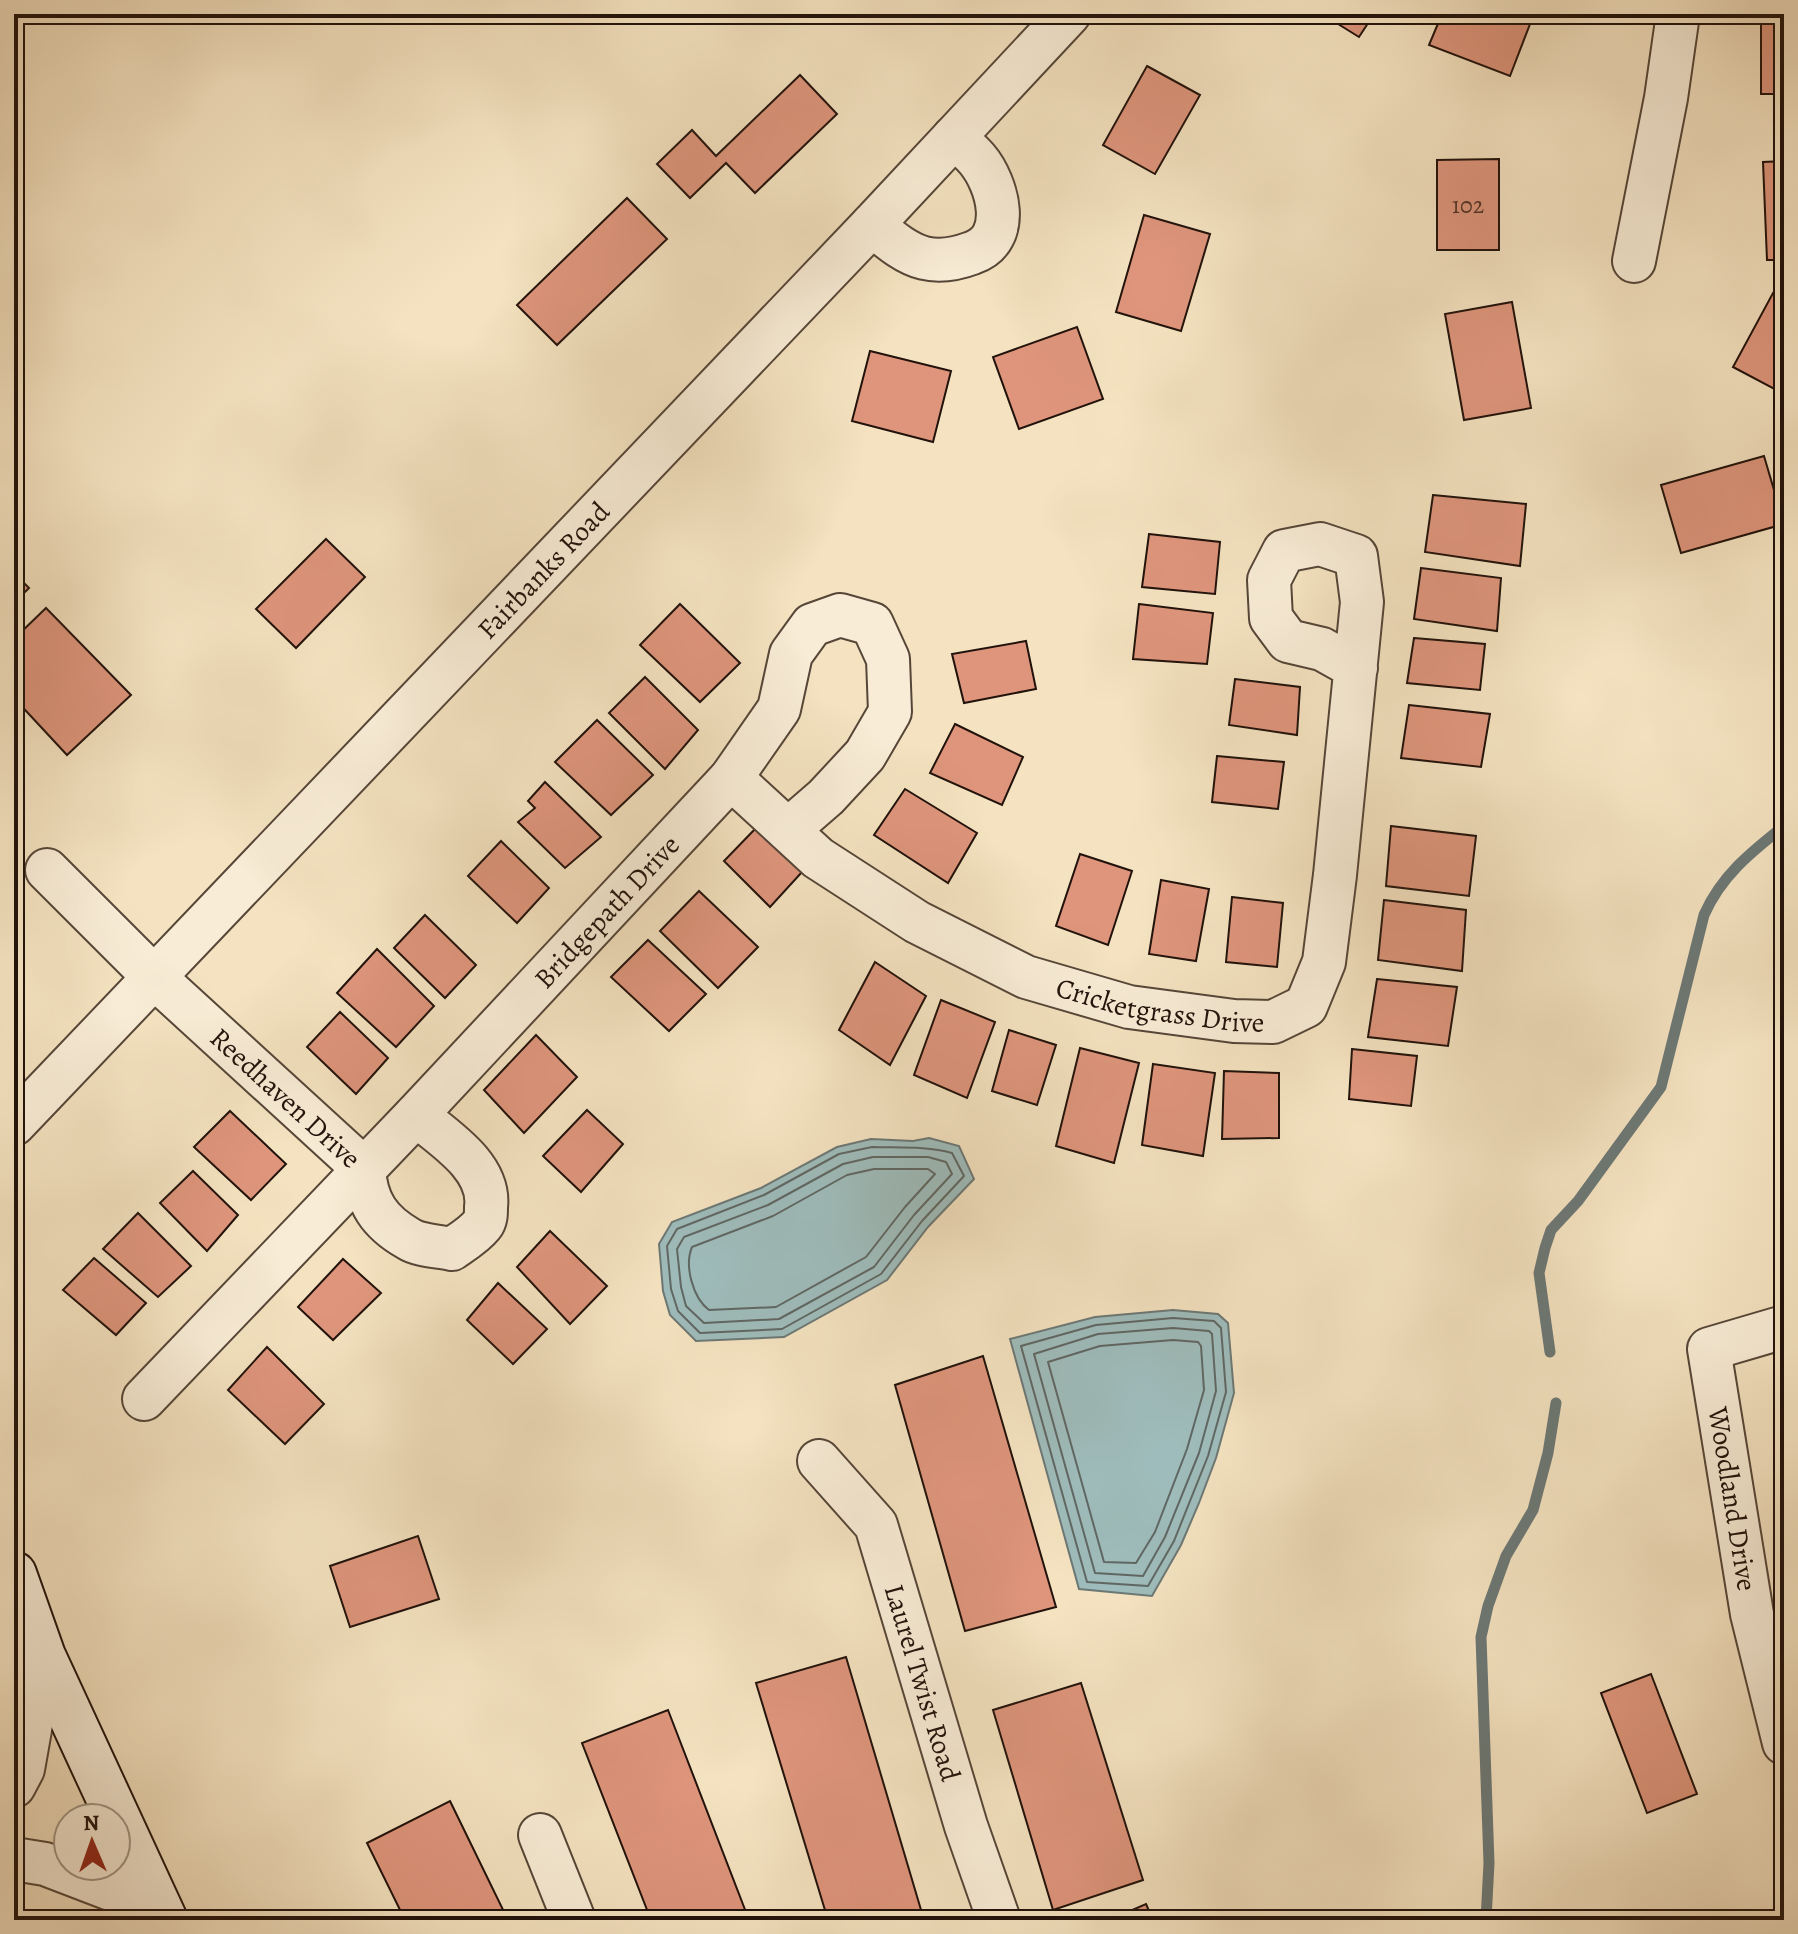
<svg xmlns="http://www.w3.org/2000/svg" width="1798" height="1934" font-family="Alegreya,serif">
	<rect width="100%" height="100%" fill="#f4e2c0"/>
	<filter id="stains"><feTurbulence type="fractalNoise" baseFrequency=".0025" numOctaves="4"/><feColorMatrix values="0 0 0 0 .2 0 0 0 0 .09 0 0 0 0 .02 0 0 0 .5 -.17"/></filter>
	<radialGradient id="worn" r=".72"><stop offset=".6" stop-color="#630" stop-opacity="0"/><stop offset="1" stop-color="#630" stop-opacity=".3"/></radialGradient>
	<g fill="#9ebcbb" stroke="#6c7875" stroke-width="2">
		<polygon points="929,1138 959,1146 974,1179 928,1227 887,1280 784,1337 696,1341 670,1315 663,1291 659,1244 672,1222 761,1188 837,1147 871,1139 913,1141"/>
		<polygon points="1173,1310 1218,1314 1228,1323 1234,1393 1216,1458 1199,1503 1181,1545 1152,1596 1079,1589 1010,1339 1095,1317"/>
	</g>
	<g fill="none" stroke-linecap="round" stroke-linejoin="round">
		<g stroke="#606763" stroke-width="2">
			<path d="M872 1147C899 1148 926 1146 952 1153L964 1176 922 1221 881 1274 782 1329 700 1333 678 1311 671 1289 667 1246 677 1229 764 1195 839 1154Z"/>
			<polygon points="873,1157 928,1157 946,1162 952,1174 914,1215 874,1267 779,1319 704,1323 686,1306 681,1287 677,1249 684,1237 768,1205 843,1164"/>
			<path d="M874 1169H928L935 1174 905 1207 866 1257 776 1307 709 1310C693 1298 684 1266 692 1247L773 1216 847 1175Z"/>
			<polygon points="1173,1318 1214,1321 1221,1328 1226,1392 1208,1456 1174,1541 1148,1586 1087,1582 1021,1346 1096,1325"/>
			<polygon points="1173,1328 1209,1331 1212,1334 1216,1391 1199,1453 1165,1537 1143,1576 1095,1573 1034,1354 1098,1334"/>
			<polygon points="1173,1340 1198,1342 1201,1346 1204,1390 1187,1449 1155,1532 1136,1563 1104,1562 1048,1362 1100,1346"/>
		</g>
		<g stroke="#6c7875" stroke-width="11">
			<path d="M1550 1352 1539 1273 1545 1248 1551 1230 1578 1201 1661 1087 1704 915C1721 876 1751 852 1784 826"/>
			<polyline points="1486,1920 1489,1863 1481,1637 1488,1606 1506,1556 1533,1510 1548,1453 1556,1403"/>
		</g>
	</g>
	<g fill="#de957c" stroke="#21120b" stroke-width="2">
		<polygon points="1322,14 1374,14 1359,37"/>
		<polygon points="1442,14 1505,14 1530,24 1510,76 1429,45"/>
		<rect x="1761" y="14" width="23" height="80"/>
		<polygon points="1147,66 1200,95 1155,174 1103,145"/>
		<polygon points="800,75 837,114 755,193 726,163 690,198 657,164 692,130 716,156"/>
		<polygon points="1499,159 1499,250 1437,250 1437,160"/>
		<polygon points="1784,161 1784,260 1767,260 1763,162"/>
		<polygon points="627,198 667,239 557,345 517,305"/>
		<polygon points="1144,215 1210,234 1181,331 1116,312"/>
		<polygon points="1773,293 1784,299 1784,394 1733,367"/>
		<polygon points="1512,302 1531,408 1464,420 1445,314"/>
		<polygon points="1077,327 1103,399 1019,429 993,357"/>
		<polygon points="870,351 951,371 933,442 852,421"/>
		<polygon points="1764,456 1784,524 1681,553 1661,485"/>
		<polygon points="1433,495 1526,504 1520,566 1425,552"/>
		<polygon points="1149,534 1220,542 1215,594 1142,587"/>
		<polygon points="326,539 365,577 296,648 256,609"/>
		<polygon points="1421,568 1501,578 1497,631 1414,619"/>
		<polygon points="14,573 29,588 14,603"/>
		<polygon points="680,604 740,663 700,702 640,645"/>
		<polygon points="1139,604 1213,613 1207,664 1133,659"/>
		<polygon points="46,608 131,695 67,755 14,698 14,639"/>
		<polygon points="1414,638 1485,644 1480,690 1407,683"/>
		<polygon points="1026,641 1036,689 964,703 952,654"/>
		<polygon points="645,677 698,730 665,769 609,713"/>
		<polygon points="1235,679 1300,687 1297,735 1229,725"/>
		<polygon points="1409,705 1490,714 1481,767 1401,758"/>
		<polygon points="597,720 653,775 611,815 555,762"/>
		<polygon points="955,724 1023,757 1002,805 930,773"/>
		<polygon points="1217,756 1284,762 1278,809 1212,802"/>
		<polygon points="545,782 601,837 565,868 518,822 535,808 528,801"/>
		<polygon points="905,789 977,833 948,883 874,835"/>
		<polygon points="1391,826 1476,836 1469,896 1386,886"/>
		<polygon points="756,828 802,872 770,907 724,861"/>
		<polygon points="501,841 549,888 517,923 468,876"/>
		<polygon points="1080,854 1132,871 1108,945 1056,926"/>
		<polygon points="1161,880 1209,889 1196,961 1149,954"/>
		<polygon points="699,891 758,947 718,988 660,931"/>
		<polygon points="1232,897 1283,903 1277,967 1226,962"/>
		<polygon points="1384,900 1466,910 1462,971 1378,960"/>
		<polygon points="425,915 476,965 445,998 394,948"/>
		<polygon points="648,940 706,994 669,1031 611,977"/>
		<polygon points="377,949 434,1006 396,1047 337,993"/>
		<polygon points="875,962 926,996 890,1065 839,1030"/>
		<polygon points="1377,979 1457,987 1448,1046 1368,1037"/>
		<polygon points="941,1000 995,1022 967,1098 914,1075"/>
		<polygon points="340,1012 388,1058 356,1094 307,1047"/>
		<polygon points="1009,1030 1056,1045 1037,1105 992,1091"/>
		<polygon points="536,1035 577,1077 524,1133 484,1090"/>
		<polygon points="1080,1048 1139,1063 1114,1163 1056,1146"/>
		<polygon points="1352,1049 1417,1056 1411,1106 1349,1099"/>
		<polygon points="1153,1064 1215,1073 1203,1156 1142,1145"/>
		<polygon points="1224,1071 1279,1073 1279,1138 1222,1139"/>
		<polygon points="587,1110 623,1144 581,1192 543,1156"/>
		<polygon points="230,1111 286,1164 251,1200 194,1147"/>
		<polygon points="193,1171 238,1215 207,1251 160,1203"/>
		<polygon points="138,1213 191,1266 158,1297 103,1249"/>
		<polygon points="550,1231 607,1286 570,1324 517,1267"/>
		<polygon points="94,1258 146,1303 116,1335 63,1290"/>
		<polygon points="343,1259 381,1293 333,1340 298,1307"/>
		<polygon points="498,1283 547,1329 513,1364 467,1320"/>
		<polygon points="267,1347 324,1404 285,1444 228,1390"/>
		<polygon points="983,1356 1056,1607 965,1631 895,1385"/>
		<polygon points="418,1536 439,1599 350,1627 330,1566"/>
		<polygon points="846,1657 924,1920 828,1920 756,1683"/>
		<polygon points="1651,1674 1697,1794 1647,1813 1601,1693"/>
		<polygon points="1081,1683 1143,1880 1053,1910 993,1710"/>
		<polygon points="668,1710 749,1920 651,1920 582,1743"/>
		<polygon points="450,1801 508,1920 405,1920 367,1843"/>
		<polygon points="1146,1904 1153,1920 1109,1920"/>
	</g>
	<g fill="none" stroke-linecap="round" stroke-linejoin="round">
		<defs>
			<g id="minor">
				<path d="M872 225C887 237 904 253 924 258 940 262 956 259 972 253 1013 239 998 184 977 159 970 151 962 144 954 137"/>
				<polyline points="1634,261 1666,98 1678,14"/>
				<path id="s1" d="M731 778 818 858 917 922 1026 977 1129 1007 1234 1021 1273 1022 1306 1006 1324 962 1335 875 1362 602 1356 556 1320 544 1284 551 1269 580 1271 618 1288 641 1322 649 1356 668"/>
				<path id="s2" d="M47 870 153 976 364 1169C366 1202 379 1222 409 1239 420 1246 439 1246 452 1249 462 1242 474 1235 482 1225 486 1220 486 1214 486 1207 491 1167 444 1138 416 1115"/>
				<path id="s3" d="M14 1124 872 225 1069 14"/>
				<path id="s4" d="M1784 1327 1709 1349 1752 1614 1784 1743"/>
				<path id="s5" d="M144 1399 416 1115 731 778 779 709 791 654 812 625 840 615 872 624 888 659 890 712 865 755 826 797 788 830"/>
				<path id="s6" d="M819 1461 876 1525 966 1826 999 1920"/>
				<polyline points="14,1786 23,1769 43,1656"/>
				<polyline points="540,1835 574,1920"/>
				<polyline points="14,1859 45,1864 160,1908"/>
			</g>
			<polyline id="secondary" points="14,1574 43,1656 165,1920"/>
		</defs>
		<use href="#minor" stroke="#564638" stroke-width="46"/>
		<use href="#secondary" stroke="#21120b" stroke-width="48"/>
		<use href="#minor" stroke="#f8ecd6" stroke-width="42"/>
		<use href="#secondary" stroke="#f8ecd6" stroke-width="44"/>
	</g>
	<g text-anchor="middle" stroke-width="6" stroke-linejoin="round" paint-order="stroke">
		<g font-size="24" fill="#503327">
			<text x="1468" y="213">102</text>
		</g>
		<g font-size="28" fill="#21120b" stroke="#f8ecd6">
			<text dy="10" stroke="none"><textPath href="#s3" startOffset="766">Fairbanks Road</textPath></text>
			<text dy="10" stroke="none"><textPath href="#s5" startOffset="672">Bridgepath Drive</textPath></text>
			<text dy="10" stroke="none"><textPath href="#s1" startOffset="496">Cricketgrass Drive</textPath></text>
			<text dy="10" stroke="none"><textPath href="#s2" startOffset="330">Reedhaven Drive</textPath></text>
			<text dy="10" stroke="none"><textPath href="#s4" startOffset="230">Woodland Drive</textPath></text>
			<text dy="10" stroke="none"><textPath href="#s6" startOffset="250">Laurel Twist Road</textPath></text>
		</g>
	</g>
	<rect width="1798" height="1934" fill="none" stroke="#f4e2c0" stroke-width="48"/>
	<rect x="16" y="16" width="1766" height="1902" fill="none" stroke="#21120b" stroke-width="4"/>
	<rect x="24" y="24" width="1750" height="1886" fill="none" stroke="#21120b" stroke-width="2"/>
	<g transform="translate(92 1842) rotate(358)"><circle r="38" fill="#f8ecd6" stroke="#a29585" stroke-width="2"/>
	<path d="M0-6L14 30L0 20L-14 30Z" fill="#8f2418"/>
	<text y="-12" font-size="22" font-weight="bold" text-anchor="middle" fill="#21120b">N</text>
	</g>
	<rect width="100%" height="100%" filter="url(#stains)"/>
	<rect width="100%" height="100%" fill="url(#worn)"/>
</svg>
